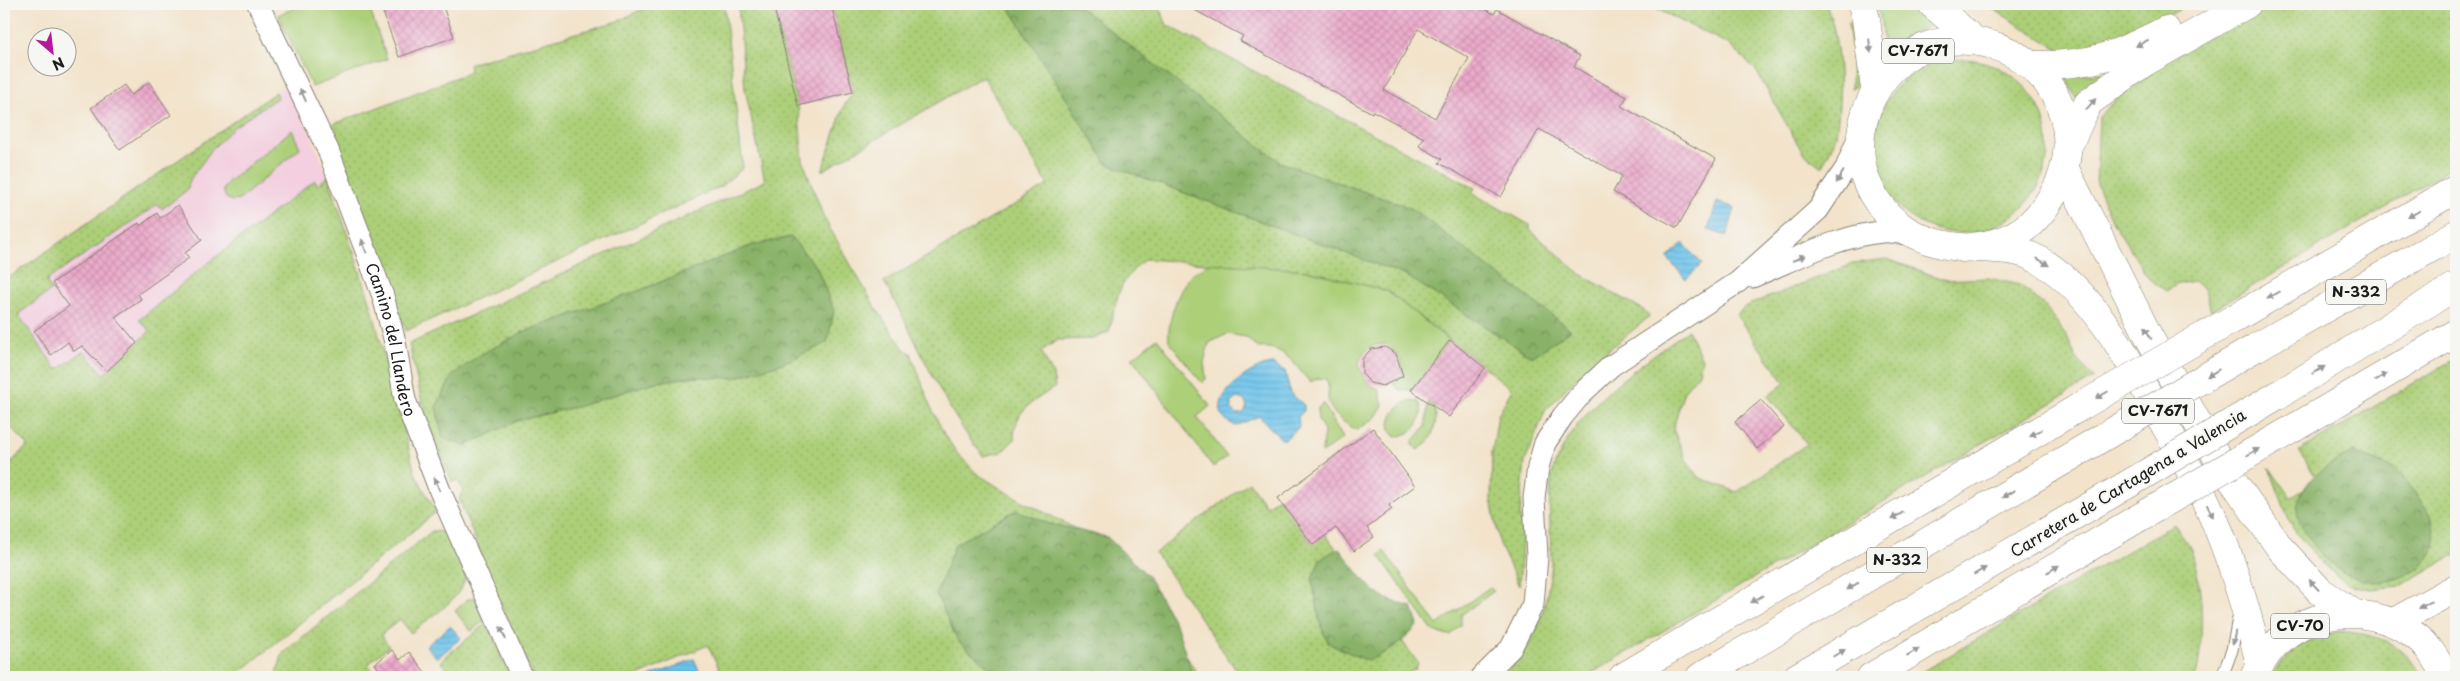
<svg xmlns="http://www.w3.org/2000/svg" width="2460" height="681" font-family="'Playpen Sans',sans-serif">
	<defs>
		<pattern id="grass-dots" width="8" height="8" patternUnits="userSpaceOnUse" patternTransform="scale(1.25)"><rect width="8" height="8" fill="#accf78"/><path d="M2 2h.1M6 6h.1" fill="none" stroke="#93b167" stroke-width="1.8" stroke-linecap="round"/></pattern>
		<pattern id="forest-crowns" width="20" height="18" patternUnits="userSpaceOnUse" patternTransform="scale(1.25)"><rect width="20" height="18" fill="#89b268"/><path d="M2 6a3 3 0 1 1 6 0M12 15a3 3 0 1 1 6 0" fill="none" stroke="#6f9055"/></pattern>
		<pattern id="water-rules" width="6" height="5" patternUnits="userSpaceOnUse" patternTransform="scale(1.25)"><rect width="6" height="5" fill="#6dc3ea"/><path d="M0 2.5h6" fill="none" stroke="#5ea7c8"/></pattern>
		<pattern id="building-cross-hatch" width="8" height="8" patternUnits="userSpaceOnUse" patternTransform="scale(1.25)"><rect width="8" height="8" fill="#ebaacb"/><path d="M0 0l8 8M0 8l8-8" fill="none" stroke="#c992ae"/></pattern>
	</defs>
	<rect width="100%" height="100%" fill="#f6f6f2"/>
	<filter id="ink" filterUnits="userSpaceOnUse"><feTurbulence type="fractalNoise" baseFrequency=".02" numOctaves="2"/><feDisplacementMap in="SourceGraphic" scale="10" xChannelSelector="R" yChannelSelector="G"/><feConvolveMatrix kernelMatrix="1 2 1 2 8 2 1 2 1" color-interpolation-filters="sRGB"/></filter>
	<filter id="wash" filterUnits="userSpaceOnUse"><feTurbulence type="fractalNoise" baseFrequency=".0096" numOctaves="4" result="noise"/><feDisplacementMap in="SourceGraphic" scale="20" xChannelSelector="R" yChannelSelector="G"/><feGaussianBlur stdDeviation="1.12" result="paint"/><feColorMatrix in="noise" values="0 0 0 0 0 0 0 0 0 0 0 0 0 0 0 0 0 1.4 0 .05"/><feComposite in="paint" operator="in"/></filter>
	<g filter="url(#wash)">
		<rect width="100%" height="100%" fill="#f2e3ca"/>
		<polygon fill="#f3cfdf" points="288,84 328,176 204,281 28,445 4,420 4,281"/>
		<g fill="url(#grass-dots)" stroke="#64764a">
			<polygon points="653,4 724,4 743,168 720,187 406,331 356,193 329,126 470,72 469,64 618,21"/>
			<polygon points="738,4 773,4 798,106 803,161 824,218 875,307 905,350 911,353 930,405 944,434 957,453 976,473 1006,492 1110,547 1148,591 1199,677 723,677 708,645 635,677 534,677 508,622 459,499 463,492 458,480 452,482 425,416 409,344 765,181 745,89"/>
			<path d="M831 4H1158L1167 25 1475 188 1472 193 1530 225V230L1582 275 1642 309 1650 316 1584 370 1545 411 1525 462 1520 514 1522 544 1519 586 1500 545 1491 499 1492 452 1498 415 1512 389 1387 291 1307 270 1145 259C1117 282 1117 299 1109 332L1093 339 1058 340 1041 351 1053 375 1055 387C1032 403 1014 409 1014 440L1002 452 983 456C941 405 917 339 884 282L1048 185 983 76 822 171 843 108 853 92Z"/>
			<path d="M1646 4H1826C1841 40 1842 96 1836 135 1834 145 1826 157 1822 167L1803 153 1755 69 1728 44Z"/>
			<polygon points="1985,4 2190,4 2116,43 2063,52"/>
			<polygon points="2268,4 2456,4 2456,165 2211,311 2205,291 2194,281 2178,284 2166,291 2148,278 2113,222 2096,184 2099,117 2120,95 2155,66"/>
			<polygon points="1854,22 1858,53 1856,87 1851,88 1852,52 1848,24"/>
			<circle cx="1961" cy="146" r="87"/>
			<polygon points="276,92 278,97 234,127 212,149 191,178 187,190 162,209 158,204 46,281 52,290 18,314 57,370 84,351 104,374 150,331 139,320 198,271 315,180 318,185 328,176 370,301 415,473 436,512 234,677 4,677 4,470 28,445 4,420 4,281"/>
			<path d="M1887 259 1946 280 1988 278 2020 285 2045 306 2066 335 2078 361 2094 378 1585 677H1502C1510 668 1520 659 1527 648 1541 629 1552 581 1551 557 1551 529 1545 485 1557 459 1584 401 1638 367 1688 330L1702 359 1699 373 1684 391 1673 429 1687 462 1700 478 1737 492 1807 444 1768 396 1785 383 1736 315 1746 306 1855 263Z"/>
			<polygon points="2456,358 2456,554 2400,586 2370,589 2347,584 2326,567 2297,534 2289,520 2269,467 2290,497 2319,482 2299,451"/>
			<polygon points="1249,482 1266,506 1278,498 1313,544 1326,535 1418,663 1416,669 1401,677 1241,677 1155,553"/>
			<path d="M2174 524C2179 532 2188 541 2191 550 2204 588 2204 638 2196 677H1913Z"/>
			<path d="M432 531 447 532 466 576C460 601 430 617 411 633L400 619 381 635 389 646 368 664 373 671 369 677H283L277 672 283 653Z"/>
			<polygon points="487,623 508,671 501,677 455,677 440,661"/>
			<path d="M2340 631C2380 635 2402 642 2423 677H2270C2291 648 2306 640 2340 631Z"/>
		</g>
		<g fill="url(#forest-crowns)" stroke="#526742">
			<polygon points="1007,4 1076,4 1280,162 1411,208 1571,330 1532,357 1407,276 1107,164"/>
			<polygon points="791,237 817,268 834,311 827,343 783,363 734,378 689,377 652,383 580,406 517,421 465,446 443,438 436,407 452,376 478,356 523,332 638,291 753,245"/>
			<path d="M2354 452 2396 469 2415 492 2432 519 2436 546C2431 552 2426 563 2420 568 2417 571 2411 572 2406 575 2367 594 2329 571 2308 536 2300 523 2293 513 2300 497 2310 473 2332 463 2354 452Z"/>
			<polygon points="1016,510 1050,524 1107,537 1148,576 1177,627 1193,677 1001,677 958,641 936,594 955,544"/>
			<path d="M1339 548C1364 579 1370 598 1412 607L1418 625C1404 642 1388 652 1368 661L1329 644 1321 627 1312 579 1320 559Z"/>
		</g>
		<g fill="#accf78" stroke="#64764a">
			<polygon points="304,4 359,4 370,10 387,59 312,87 278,15"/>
			<polygon points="1880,4 1907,4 1930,24 1929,26 1884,49 1882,23 1877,6"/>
			<polygon points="2101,73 2102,75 2076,98 2065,77"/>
			<polygon points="292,130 300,148 239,200 232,201 226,198 223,190 228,182"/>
			<path d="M1209 263 1307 270 1387 291 1449 340 1412 390H1400L1393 384C1412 370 1399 354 1385 344 1380 345 1372 345 1369 348 1350 362 1362 383 1379 389L1383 405 1375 418 1357 430C1345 424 1329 413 1328 398 1328 390 1330 387 1326 379L1319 378 1310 382C1293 364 1285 345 1258 348L1246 337 1227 334 1209 343 1204 362 1206 379 1202 383 1169 341C1167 322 1177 295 1187 280 1192 273 1203 268 1209 263Z"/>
			<polygon points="1157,338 1210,406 1197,417 1227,457 1213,467 1132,358"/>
			<path d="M1412 400 1419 402C1426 420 1414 434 1396 437L1390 430C1389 414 1398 405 1412 400Z"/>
			<path d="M1428 402 1435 407C1438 423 1433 443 1417 450L1412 443 1426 426Z"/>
			<polygon points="1323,403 1343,438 1322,453 1324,431 1318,419 1317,410"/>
			<polygon points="1384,551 1437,625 1490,587 1494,591 1461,615 1461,625 1451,635 1441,634 1432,630 1379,555"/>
			<polygon points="475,597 485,620 471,631 455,611 466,600"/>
		</g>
		<g fill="url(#water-rules)" stroke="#447083" fill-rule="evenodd">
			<polygon points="1717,202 1735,208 1727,236 1708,230"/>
			<polygon points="1683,243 1702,264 1686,279 1667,258"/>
			<path d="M1272 364 1285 371 1290 393 1304 405V411L1298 417 1299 427 1285 439H1281L1259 416 1236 426C1193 407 1251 365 1272 364ZM1237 398 1244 400 1247 406 1244 413 1236 414 1231 409V402Z"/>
			<polygon points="450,626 461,638 437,658 426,646"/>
			<polygon points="694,659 701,675 695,677 649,677"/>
		</g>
		<g id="blocks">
			<g fill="url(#building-cross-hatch)" fill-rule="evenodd">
				<polygon points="380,4 442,4 454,37 399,57"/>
				<polygon points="773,4 831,4 853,92 798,106"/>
				<path d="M1183 4H1476L1494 14 1497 9 1580 56 1574 67 1627 97 1621 106 1716 159 1677 228 1613 192 1622 176 1539 129 1501 197 1439 163 1442 159 1419 146 1424 138 1373 111 1372 113 1240 41 1243 36ZM1418 29 1469 58 1435 118 1384 90Z"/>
				<polygon points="149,82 171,115 120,150 91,108 124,85 131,95"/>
				<polygon points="178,205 202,240 185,253 189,258 138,294 141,299 115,317 137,343 107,371 82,346 74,351 68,342 51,355 34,331 69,306 52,283 139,223 140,226 157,213 160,218"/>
				<polygon points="1450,340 1485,368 1449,417 1411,390"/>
				<polygon points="1385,347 1396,354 1403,376 1383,386 1370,383 1362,373 1362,359 1371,349"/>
				<polygon points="1761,400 1784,427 1757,449 1735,422"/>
				<polygon points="1373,428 1415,486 1389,505 1392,509 1367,528 1374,537 1354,551 1336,528 1313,545 1278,498"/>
				<polygon points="392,650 400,660 409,652 429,677 378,677 383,674 375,664"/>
			</g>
		</g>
	</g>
	<g filter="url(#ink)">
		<use href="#blocks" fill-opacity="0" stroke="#878073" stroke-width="1"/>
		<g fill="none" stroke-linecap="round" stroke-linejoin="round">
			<defs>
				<polyline id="service" points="2222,677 2232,650 2239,613"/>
				<g id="minor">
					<path id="s1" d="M258 4 328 150 383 296 395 342 405 400 440 491 522 677"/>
					<path d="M1752 277C1794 260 1837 236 1882 232 1892 231 1903 234 1913 235"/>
					<polyline points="1482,677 1511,648 1533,604 1537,557 1534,498 1538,467 1545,443 1563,416 1582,393 1611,366 1738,282 1818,210 1846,168 1859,136"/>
				</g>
				<g id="secondary">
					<polyline points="1862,4 1866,19 1875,89"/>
					<polyline points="1932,4 1974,40"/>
				</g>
				<g id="primary">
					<polyline points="2065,169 2149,337 2221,464 2280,548 2320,591 2353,613"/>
					<path d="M1962 248C1980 246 1998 244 2014 235 2026 229 2037 218 2045 207 2103 131 2041 32 1949 41 1879 49 1839 134 1872 193 1896 235 1933 247 1978 248 1999 249 2019 249 2037 259 2094 289 2137 374 2167 429 2186 462 2205 496 2219 531 2236 574 2249 619 2260 664"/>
					<path d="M2255 675C2282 612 2363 595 2417 637 2430 647 2438 663 2446 677"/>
				</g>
				<g id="trunk">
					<path d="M2032 65C2091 66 2115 56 2166 30"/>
					<polyline points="2068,146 2088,103 2145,62 2247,4"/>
					<polyline points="2235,318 2456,189"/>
					<polyline points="2255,348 2456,234"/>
					<polyline points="2278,395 2456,286"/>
					<polyline points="2294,428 2456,333"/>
					<polyline points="2394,622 2456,588"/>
					<polyline points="1623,677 2078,408"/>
					<polyline points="1700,677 2095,442"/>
					<polyline points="1797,677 2125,486"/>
					<polyline points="1871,677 2135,520"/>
				</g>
			</defs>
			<use href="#service" stroke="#878073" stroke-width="13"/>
			<use href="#minor" stroke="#878073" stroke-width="23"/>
			<use href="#secondary" stroke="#878073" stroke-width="29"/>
			<use href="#primary" stroke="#878073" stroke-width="29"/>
			<use href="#trunk" stroke="#878073" stroke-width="29"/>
			<use href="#service" stroke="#fff" stroke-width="11"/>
			<use href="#minor" stroke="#fff" stroke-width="21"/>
			<use href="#secondary" stroke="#fff" stroke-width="28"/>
			<use href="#primary" stroke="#fff" stroke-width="28"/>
			<use href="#trunk" stroke="#fff" stroke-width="28"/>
			<defs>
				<g id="trunk-bridge">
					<polyline points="2078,408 2235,318"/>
					<polyline points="2095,442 2255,348"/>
					<polyline points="2125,486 2278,395"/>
					<polyline points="2135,520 2294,428"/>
				</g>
			</defs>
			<use href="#trunk-bridge" stroke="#878073" stroke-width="29" stroke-linecap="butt"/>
			<use href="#trunk-bridge" stroke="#fff" stroke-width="28"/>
		</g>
		<defs><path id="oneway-solid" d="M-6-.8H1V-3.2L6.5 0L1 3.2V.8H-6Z" transform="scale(1.25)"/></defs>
		<g fill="#999">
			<use href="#oneway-solid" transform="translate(2142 43) rotate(153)"/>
			<use href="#oneway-solid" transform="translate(1870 46) rotate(83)"/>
			<use href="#oneway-solid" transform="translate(303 95) rotate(-115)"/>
			<use href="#oneway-solid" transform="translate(2091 104) rotate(-48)"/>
			<use href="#oneway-solid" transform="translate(1840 177) rotate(121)"/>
			<use href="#oneway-solid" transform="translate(2414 214) rotate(150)"/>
			<use href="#oneway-solid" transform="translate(364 246) rotate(-110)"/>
			<use href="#oneway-solid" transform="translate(1799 258) rotate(-24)"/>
			<use href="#oneway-solid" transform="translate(2043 262) rotate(32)"/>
			<use href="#oneway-solid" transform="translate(2273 295) rotate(150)"/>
			<use href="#oneway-solid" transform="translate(2148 333) rotate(-118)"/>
			<use href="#oneway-solid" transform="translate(2319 370) rotate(-32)"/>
			<use href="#oneway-solid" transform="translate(2213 373) rotate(149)"/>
			<use href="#oneway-solid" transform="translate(2381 377) rotate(-31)"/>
			<use href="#oneway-solid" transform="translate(2102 395) rotate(150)"/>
			<use href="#oneway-solid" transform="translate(2036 433) rotate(149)"/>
			<use href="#oneway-solid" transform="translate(2253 452) rotate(-30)"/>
			<use href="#oneway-solid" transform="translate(437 484) rotate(-111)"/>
			<use href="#oneway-solid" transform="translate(2008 494) rotate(149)"/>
			<use href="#oneway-solid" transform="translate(2210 511) rotate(64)"/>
			<use href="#oneway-solid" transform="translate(1897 516) rotate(149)"/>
			<use href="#oneway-solid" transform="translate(2053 569) rotate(-31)"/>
			<use href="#oneway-solid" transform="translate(1980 571) rotate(-30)"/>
			<use href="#oneway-solid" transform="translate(2314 585) rotate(-133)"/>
			<use href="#oneway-solid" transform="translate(1853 586) rotate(149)"/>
			<use href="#oneway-solid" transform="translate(1757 599) rotate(149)"/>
			<use href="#oneway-solid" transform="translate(2425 605) rotate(151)"/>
			<use href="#oneway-solid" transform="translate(503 633) rotate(-114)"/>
			<use href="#oneway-solid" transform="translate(2234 638) rotate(101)"/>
			<use href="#oneway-solid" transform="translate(1913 652) rotate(-31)"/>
			<use href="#oneway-solid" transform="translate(1839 653) rotate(-30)"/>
		</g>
	</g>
	<g text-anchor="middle" stroke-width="4" stroke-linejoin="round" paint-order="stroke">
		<g fill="#f6f6f2" stroke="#5d5d5c" stroke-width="1">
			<rect x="1882" y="38.5" width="72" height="25" rx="4"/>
			<rect x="2326" y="279.5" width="60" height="25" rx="4"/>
			<rect x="2122" y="398.5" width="72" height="25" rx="4"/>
			<rect x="1867" y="547.5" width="60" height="25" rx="4"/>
			<rect x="2271" y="613.5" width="58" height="25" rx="4"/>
		</g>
		<g font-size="15" font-weight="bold" fill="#1c1c1c">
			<text x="1918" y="56">CV-7671</text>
			<text x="2356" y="297">N-332</text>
			<text x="2158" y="416">CV-7671</text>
			<text x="1897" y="565">N-332</text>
			<text x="2300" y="631">CV-70</text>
		</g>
		<g font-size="16" fill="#1c1c1c" stroke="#f6f6f2">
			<text dy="6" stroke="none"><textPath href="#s1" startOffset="362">Camino del Llandero</textPath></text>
			<text transform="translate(2128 483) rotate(-31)" y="6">Carretera de Cartagena a Valencia</text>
		</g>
	</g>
	<rect width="2460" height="681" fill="none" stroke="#f6f6f2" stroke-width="20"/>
	<g transform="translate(52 52) rotate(152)"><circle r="24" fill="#f6f6f2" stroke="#9f9f9c"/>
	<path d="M0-4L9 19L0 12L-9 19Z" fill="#b5179e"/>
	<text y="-8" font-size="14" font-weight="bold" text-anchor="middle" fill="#1c1c1c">N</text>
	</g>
</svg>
